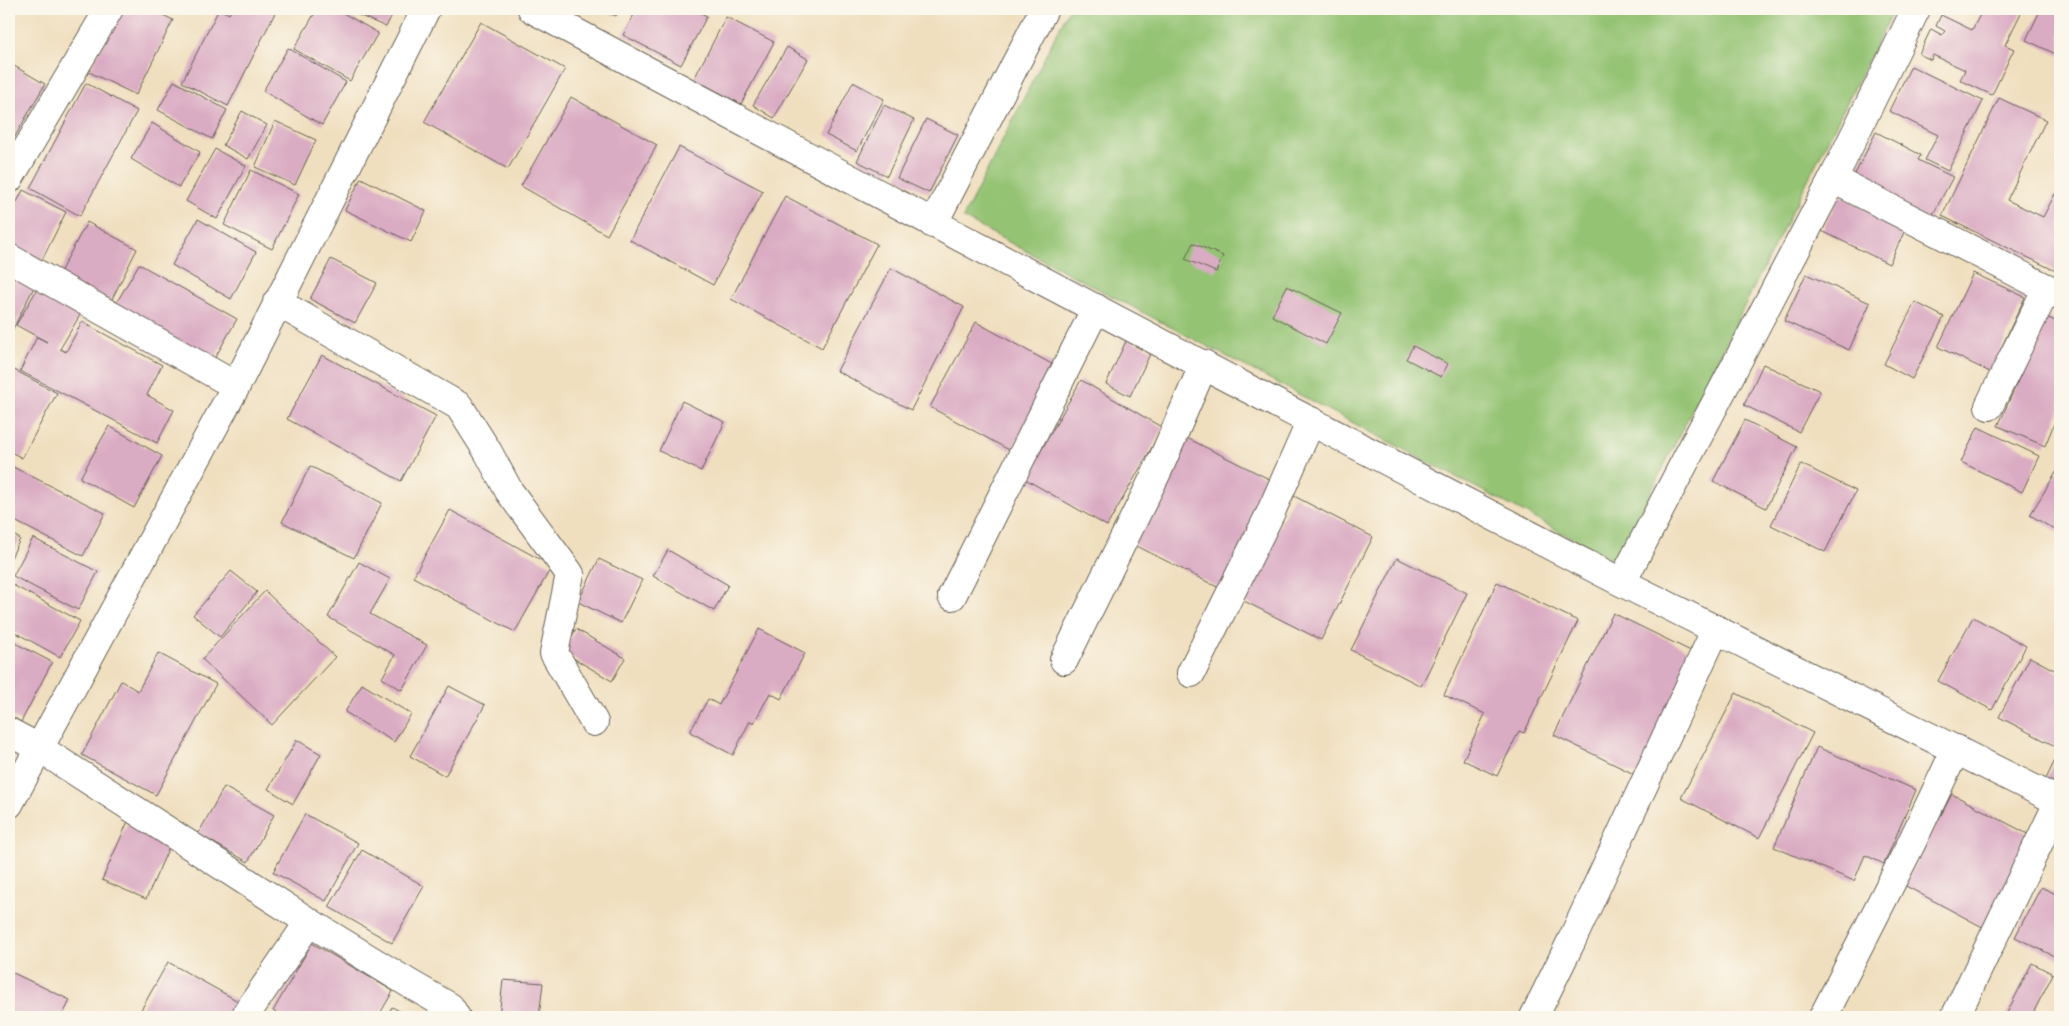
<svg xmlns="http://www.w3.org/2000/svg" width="2069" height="1026" font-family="Mynerve,sans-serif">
	<rect width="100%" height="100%" fill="#fbf7ec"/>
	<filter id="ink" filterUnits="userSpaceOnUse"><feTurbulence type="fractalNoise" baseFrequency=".02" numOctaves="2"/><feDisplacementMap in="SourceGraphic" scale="10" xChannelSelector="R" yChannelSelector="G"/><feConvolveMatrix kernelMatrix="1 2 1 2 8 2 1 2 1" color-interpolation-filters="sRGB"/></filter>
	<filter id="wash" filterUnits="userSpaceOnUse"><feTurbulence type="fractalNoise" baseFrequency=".0096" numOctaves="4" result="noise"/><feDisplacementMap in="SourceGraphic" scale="20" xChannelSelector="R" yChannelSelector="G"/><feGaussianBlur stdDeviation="1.12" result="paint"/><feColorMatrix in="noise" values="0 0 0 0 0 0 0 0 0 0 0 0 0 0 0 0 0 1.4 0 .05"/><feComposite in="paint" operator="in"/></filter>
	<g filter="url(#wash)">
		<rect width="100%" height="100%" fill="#f0dfbf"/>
		<polygon fill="#94c373" stroke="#587048" points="1069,9 1894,9 1616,561 963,218"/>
		<g id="blocks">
			<g fill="#daacc3">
				<polygon points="120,9 151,9 173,20 136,95 89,72"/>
				<polygon points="176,9 191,9 189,14"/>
				<polygon points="219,9 229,14 232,9 277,9 228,106 182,82"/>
				<polygon points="317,9 336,9 378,33 350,81 294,49"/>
				<polygon points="345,9 395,9 386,27"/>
				<polygon points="600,9 620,9 616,16"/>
				<polygon points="637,9 693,9 707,16 681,65 623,35"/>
				<polygon points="1983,9 2023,9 2005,45 2014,49 1992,95 1960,80 1965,70 1933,55 1931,60 1919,54 1931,29 1942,35 1945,31 1936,26 1941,15 1972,30"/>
				<polygon points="2041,9 2060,9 2060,56 2026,40"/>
				<polygon points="726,17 774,42 741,104 694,79"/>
				<polygon points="481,22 565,69 508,169 424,122"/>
				<polygon points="787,47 808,59 774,118 753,105"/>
				<polygon points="288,48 346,82 322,125 263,91"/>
				<polygon points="9,63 45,84 9,147"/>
				<polygon points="1911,66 1983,101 1948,171 1925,160 1938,135 1889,111"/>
				<polygon points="174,81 227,110 212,139 158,110"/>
				<polygon points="853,82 884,99 857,151 826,135"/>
				<polygon points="86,83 137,111 80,216 30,188"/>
				<polygon points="571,97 657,145 607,235 521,186"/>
				<polygon points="1999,98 2046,120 2007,200 2043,217 2055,194 2060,197 2060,273 1942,216"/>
				<polygon points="884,105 914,120 887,176 857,161"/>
				<polygon points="242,111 267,125 248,159 223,145"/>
				<polygon points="926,119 958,135 929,193 897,178"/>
				<polygon points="275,121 316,140 295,185 255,167"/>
				<polygon points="152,123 200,152 179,187 131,159"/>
				<polygon points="1876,132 1921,155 1918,160 1953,177 1929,222 1851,182"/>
				<polygon points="679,147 763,191 713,285 630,240"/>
				<polygon points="215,149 246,166 217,219 186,201"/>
				<polygon points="251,170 299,194 272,249 224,225"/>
				<polygon points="361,178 426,211 411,242 345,210"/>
				<polygon points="23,190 66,212 41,262 9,246 9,218"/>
				<polygon points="1840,195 1906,228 1889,264 1822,231"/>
				<polygon points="785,196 877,244 822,348 731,299"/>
				<polygon points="198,219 256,252 231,299 172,265"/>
				<polygon points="87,222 137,249 110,303 58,276"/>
				<polygon points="1193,243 1223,256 1216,272 1185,259"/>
				<polygon points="331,259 377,283 355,323 310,299"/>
				<polygon points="139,264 237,319 212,363 114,307"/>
				<polygon points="891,268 964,307 911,410 837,371"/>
				<polygon points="1973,273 2025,297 1990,372 1938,347"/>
				<polygon points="9,274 34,287 9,337"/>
				<polygon points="1806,274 1870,303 1849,350 1784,321"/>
				<polygon points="39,286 83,310 60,349 66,352 82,322 162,365 147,395 174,410 157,443 20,371 37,337 47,342 16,325"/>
				<polygon points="1287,286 1342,313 1326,344 1272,316"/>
				<polygon points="1915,302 1944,317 1912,379 1884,364"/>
				<polygon points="2046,317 2060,323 2060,409 2045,446 1998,426"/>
				<polygon points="976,322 1057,367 1011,451 930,407"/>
				<polygon points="1127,339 1152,350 1130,396 1106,384"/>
				<polygon points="1413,346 1448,364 1441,377 1406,359"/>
				<polygon points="322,355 436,416 401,481 287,419"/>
				<polygon points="1763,364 1820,391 1799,432 1744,405"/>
				<polygon points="9,367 57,393 22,458 9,451"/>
				<polygon points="1081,380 1163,428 1107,526 1025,479"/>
				<polygon points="682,401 725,422 701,471 659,451"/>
				<polygon points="1745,420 1797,447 1766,508 1713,481"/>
				<polygon points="109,426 162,456 134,508 80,478"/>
				<polygon points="1978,427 2039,456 2022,492 1961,462"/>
				<polygon points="1187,438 1277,483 1223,590 1133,544"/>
				<polygon points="1801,464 1856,491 1825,552 1771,525"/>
				<polygon points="9,465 105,513 83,556 9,518"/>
				<polygon points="310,466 382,503 354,558 282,522"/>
				<polygon points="2057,471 2060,473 2060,533 2030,515"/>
				<polygon points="1294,496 1373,537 1321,640 1242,600"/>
				<polygon points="450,510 552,566 515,632 413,577"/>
				<polygon points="9,532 20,539 9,562"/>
				<polygon points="33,538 98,572 78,610 13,576"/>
				<polygon points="668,550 728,585 714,611 653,576"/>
				<polygon points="1397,558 1467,593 1421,686 1351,650"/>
				<polygon points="599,559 642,580 621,623 578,602"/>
				<polygon points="359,562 390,579 370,614 427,645 402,690 382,678 395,655 328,617"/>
				<polygon points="231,571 257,592 220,637 193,615"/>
				<polygon points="1497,582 1578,621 1524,733 1519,731 1497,776 1463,760 1485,714 1444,695"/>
				<polygon points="9,583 80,621 60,657 9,629"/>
				<polygon points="265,591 335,657 272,725 202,659"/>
				<polygon points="1613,613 1699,655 1640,777 1554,735"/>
				<polygon points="1973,617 2026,646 1992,710 1938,681"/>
				<polygon points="576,629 625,658 612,681 563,652"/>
				<polygon points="759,629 805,653 781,699 770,693 754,723 750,721 733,755 690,732 708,699 719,705"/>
				<polygon points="9,640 52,662 21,722 9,715"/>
				<polygon points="158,653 216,684 156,795 82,755 121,681 138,691"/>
				<polygon points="2030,657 2060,673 2060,736 2055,746 1999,717"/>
				<polygon points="362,684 411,714 394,742 345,712"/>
				<polygon points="449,686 485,705 445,776 410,756"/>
				<polygon points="1736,693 1813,733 1759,838 1681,798"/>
				<polygon points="297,740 321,754 293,804 268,789"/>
				<polygon points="1817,747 1916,790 1884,864 1865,855 1854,881 1774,847"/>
				<polygon points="2060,750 2060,785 2046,779"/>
				<polygon points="224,787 274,815 248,862 198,834"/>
				<polygon points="1952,794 2037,839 1988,930 1904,885"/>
				<polygon points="305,814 358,843 326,901 273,872"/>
				<polygon points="129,819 173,838 146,899 102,880"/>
				<polygon points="362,850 424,886 392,943 329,907"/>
				<polygon points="2041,887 2060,896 2060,959 2015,937"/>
				<polygon points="312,943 393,991 378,1017 284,1017 273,1011"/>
				<polygon points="168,962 245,1005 238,1017 137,1017"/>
				<polygon points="2032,963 2053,974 2031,1017 2005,1017"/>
				<polygon points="9,971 70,1000 62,1017 13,1017 9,1015"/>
				<polygon points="503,980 543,983 539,1017 499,1017"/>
				<polygon points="392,1007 411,1017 387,1017"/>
			</g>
		</g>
	</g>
	<g filter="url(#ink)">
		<use href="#blocks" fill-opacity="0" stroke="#666055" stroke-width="1"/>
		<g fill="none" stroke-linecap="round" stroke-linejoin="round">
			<defs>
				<g id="minor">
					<path d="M532 9C892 202 1255 394 1619 581 1766 656 1913 728 2060 802"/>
					<polyline points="9,179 109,9"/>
					<polyline points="1833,179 2060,295"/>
					<polyline points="933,224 1044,9"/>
					<polyline points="9,258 236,386"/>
					<polyline points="277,302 459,406 488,452 509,491 570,574 554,653 594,722"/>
					<polyline points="1989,406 2047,288"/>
					<polyline points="1622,582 1833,179 1916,9"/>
					<polyline points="952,596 1096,308"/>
					<polyline points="1064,660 1158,470 1204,364"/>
					<polyline points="1191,673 1270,514 1311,421"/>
					<polyline points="9,732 39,748 309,922 410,984 450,1007 456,1017"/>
					<polyline points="9,804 236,386 426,9"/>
					<polyline points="247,1013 309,922"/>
					<polyline points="1534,1017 1571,942 1716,629"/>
					<polyline points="1823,1017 1910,846 1956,749"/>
					<polyline points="1955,1017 2059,801"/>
				</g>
			</defs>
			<use href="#minor" stroke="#666055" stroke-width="30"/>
			<use href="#minor" stroke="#fff" stroke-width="28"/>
		</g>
	</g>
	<rect width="2069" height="1026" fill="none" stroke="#fbf7ec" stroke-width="30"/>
</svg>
